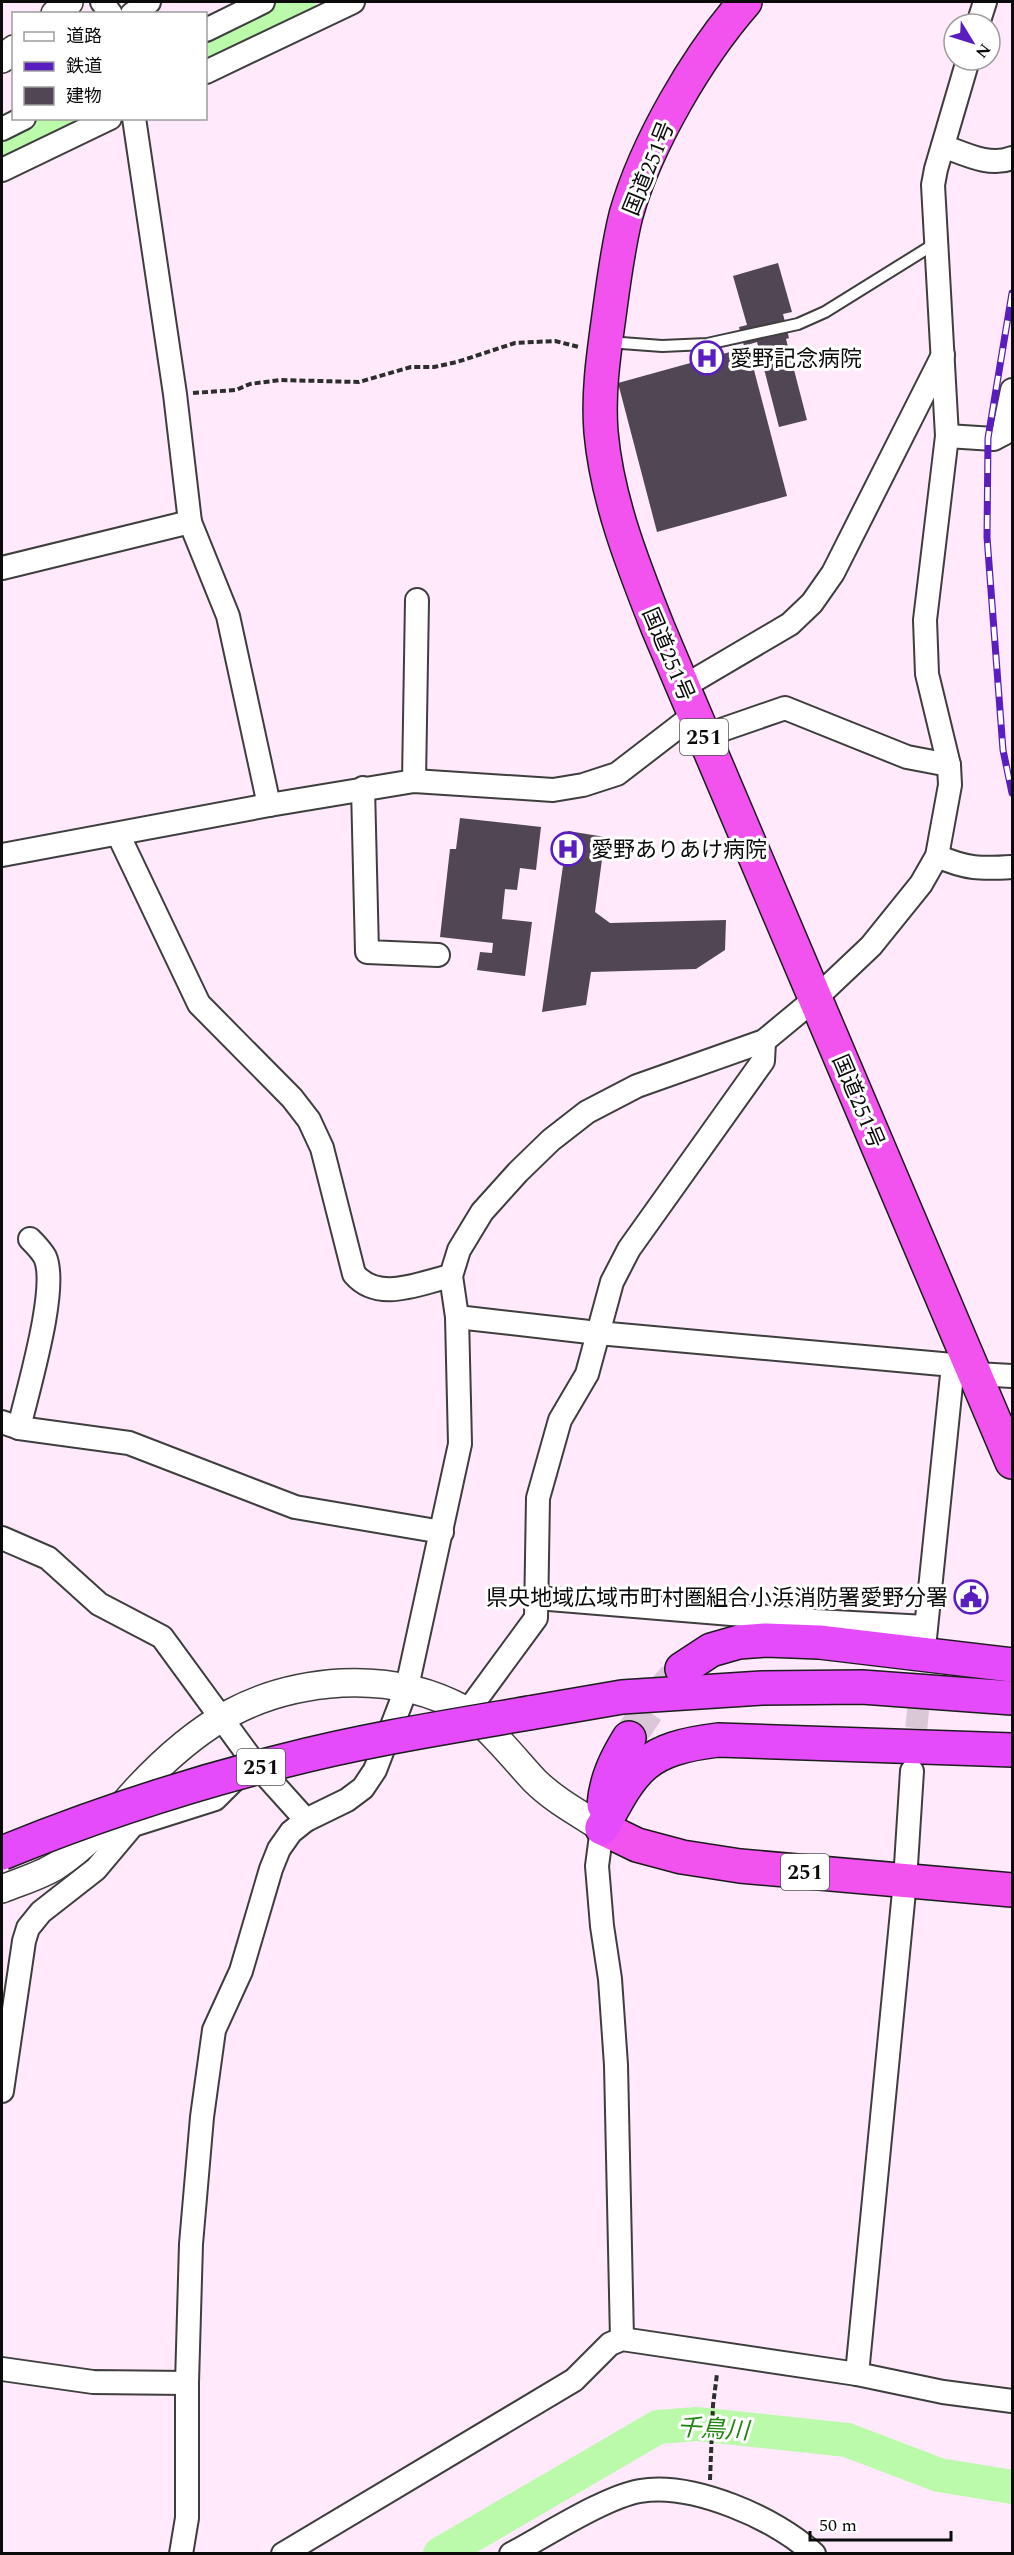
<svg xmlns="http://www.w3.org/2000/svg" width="1014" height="2555" font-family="Spectral,'Noto Sans JP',serif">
	<rect width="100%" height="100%" fill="#ffe9fa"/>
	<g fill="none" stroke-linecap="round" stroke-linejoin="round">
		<g stroke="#bbf9ab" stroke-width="34">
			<polyline points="206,47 299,2"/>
			<polyline points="2,147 59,118"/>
			<polyline points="440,2554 658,2427 697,2424 847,2440 939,2475 1012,2487"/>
		</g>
	</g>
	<g fill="#514754">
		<polygon points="778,263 792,312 783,314 789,338 786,339 807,420 779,427 757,342 744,346 739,327 747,325 733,276"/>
		<polygon points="748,347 787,496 657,532 618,383"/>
		<polygon points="460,818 541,827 536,870 520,868 517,890 505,889 502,919 532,922 525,976 477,970 480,952 492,953 493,943 440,937 450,849 456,849"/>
		<polygon points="568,831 605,837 595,912 610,923 726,920 725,950 696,969 591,972 586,1005 542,1012"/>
	</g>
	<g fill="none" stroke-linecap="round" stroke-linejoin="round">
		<polyline stroke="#dac8d6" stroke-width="22" stroke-dasharray="22 11" stroke-linecap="butt" points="913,1761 925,1641"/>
		<polyline stroke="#dac8d6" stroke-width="33" stroke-dasharray="33 16" stroke-linecap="butt" points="629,1738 654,1701 675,1677"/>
		<defs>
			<polyline id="service" points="608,342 662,346 707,344 798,324 825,312 936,243"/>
			<g id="minor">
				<polyline points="102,2 111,14"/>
				<polyline points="132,14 149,2"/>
				<polyline points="978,24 985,2"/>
				<polyline points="206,30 263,2"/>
				<polyline points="206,72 353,2"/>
				<polyline points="134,118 175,394 190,522 228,616 269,805"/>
				<polyline points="2,129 24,118"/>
				<path d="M943 146C965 154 990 167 1012 158"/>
				<polyline points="2,170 110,118"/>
				<polyline points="1003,434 1012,390"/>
				<polyline points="947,436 994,439 1012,429"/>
				<polyline points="2,568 190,522"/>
				<polyline points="683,687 790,624 812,603 833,573 943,355"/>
				<polyline points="704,736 785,708 907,757 949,765"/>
				<polyline points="414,781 417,600"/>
				<polyline points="363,788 367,952 438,955"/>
				<path d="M118 834 199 1004 292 1098 309 1120 322 1148 354 1274C379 1303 419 1283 451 1276"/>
				<polyline points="2,855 269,805 414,781 553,790 583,785 617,774 695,714"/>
				<path d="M937 856C967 869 980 869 1012 867"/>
				<polyline points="457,1317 598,1333 953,1365 969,1360"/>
				<polyline points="975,1374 1012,1376"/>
				<polyline points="2,1422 19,1428 129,1443 295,1507 442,1532"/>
				<path d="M19 1428C27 1392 59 1288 45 1257 41 1250 35 1244 30 1239"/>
				<polyline points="2,1538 48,1558 99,1604 162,1637 252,1760 306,1820"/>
				<polyline points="537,1598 816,1621 926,1627"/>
				<polyline points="925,1638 953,1365"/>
				<polyline points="467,1712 536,1618 538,1498 560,1420 587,1374 612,1282 629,1249 763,1061 764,1041"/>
				<polyline points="602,1828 597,1866 602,1926 610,1979 616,2065 622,2339"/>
				<polyline points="2,2091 24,1941 28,1928 41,1912 96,1869 133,1825 215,1799 239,1775"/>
				<polyline points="2,2369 93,2382 187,2383"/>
				<polyline points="857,2374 905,1881 912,1771"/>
				<polyline points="181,2554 187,2518 187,2383 191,2244 202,2117 214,2030 241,1971 271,1869 279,1849 291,1832 306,1820 347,1800 363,1788 375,1770 407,1687 460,1444 457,1317 451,1276 459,1250 482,1212 518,1172 551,1140 587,1112 637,1086 764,1041 816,998 871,946 921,884 937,856 950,785 949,765 927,674 925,620 947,436 933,185 936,169 968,60"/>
				<polyline points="283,2554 574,2380 610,2344 622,2339 857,2374 943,2392 1012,2401"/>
				<path d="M511 2554C545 2536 605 2497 640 2491 692 2482 776 2518 814 2554"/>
			</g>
			<g id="tertiary">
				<polyline points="55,14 69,2"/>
				<polyline points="2,59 14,49"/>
				<path d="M2 1889C19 1882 40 1876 56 1866 88 1845 113 1816 138 1788 197 1725 254 1688 342 1683 385 1681 427 1689 465 1710 486 1723 517 1762 535 1781 554 1800 580 1814 602 1828"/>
			</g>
			<g id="trunk">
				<path d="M745 2C697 57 646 144 626 215 617 251 613 287 608 323 603 359 598 395 601 432 607 500 633 565 658 628L1012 1462"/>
				<polyline points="602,1828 637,1845 682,1857 740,1866 1012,1890"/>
			</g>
			<g id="motorway">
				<polyline points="682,1669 711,1650 739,1642 766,1640 819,1642 1012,1665"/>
				<polyline points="529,1713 622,1697 762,1688 862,1687 1012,1698"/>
				<path d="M604 1805C606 1779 616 1759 629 1738"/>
				<path d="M602 1828C635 1766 645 1749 718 1740L1012 1750"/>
			</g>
		</defs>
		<use href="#service" stroke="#3e3e3e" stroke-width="14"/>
		<use href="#minor" stroke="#3e3e3e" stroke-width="26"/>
		<use href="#tertiary" stroke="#3e3e3e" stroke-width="30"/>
		<use href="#trunk" stroke="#1c1c1c" stroke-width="36"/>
		<use href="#motorway" stroke="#1c1c1c" stroke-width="36"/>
		<g stroke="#2d2d2d" stroke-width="4" stroke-dasharray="6 3" stroke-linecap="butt">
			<polyline points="193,393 236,390 250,384 280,380 359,382 411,367 434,367 457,362 515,343 555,341 579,347"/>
			<polyline points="710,2480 713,2405 717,2374"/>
		</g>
		<use href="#service" stroke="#fff" stroke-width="10"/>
		<use href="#minor" stroke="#fff" stroke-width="22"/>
		<use href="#tertiary" stroke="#fff" stroke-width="27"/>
		<use href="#trunk" stroke="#f252ee" stroke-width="33"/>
		<use href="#motorway" stroke="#e54afb" stroke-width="33"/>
		<defs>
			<polyline id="rail" points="1012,293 988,438 987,537 1003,750 1012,793"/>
		</defs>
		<use href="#rail" stroke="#5a1ec0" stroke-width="7"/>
		<use href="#rail" stroke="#fff" stroke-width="4.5" stroke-dasharray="14" stroke-linecap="butt"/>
		<defs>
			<path id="motorway-bridge" d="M2 1853C93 1816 187 1785 283 1761 364 1740 447 1727 529 1713"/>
		</defs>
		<use href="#motorway-bridge" stroke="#1c1c1c" stroke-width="36" stroke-linecap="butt"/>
		<use href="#motorway-bridge" stroke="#e54afb" stroke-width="33"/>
	</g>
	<defs>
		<symbol id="hospital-ring" viewBox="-11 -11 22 22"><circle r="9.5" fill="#fff" stroke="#5a1ec0" stroke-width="1.5"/><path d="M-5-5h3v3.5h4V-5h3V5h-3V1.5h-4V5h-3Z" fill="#5a1ec0"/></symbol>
		<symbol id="civic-ring" viewBox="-11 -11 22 22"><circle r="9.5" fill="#fff" stroke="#5a1ec0" stroke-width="1.5"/><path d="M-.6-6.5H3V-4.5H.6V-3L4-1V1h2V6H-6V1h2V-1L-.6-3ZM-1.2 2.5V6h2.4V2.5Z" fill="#5a1ec0"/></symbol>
	</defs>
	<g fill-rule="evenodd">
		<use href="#hospital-ring" x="688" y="339" width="38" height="38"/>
		<use href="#hospital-ring" x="549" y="830" width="38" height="38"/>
		<use href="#civic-ring" x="952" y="1578" width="38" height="38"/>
	</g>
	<g text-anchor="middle" stroke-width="6" stroke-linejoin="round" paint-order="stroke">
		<g fill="#fff" stroke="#545454" stroke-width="1.5">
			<rect x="680" y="719" width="48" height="36" rx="4.5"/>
			<rect x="237" y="1749" width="48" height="36" rx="4.5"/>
			<rect x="781" y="1854" width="48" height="36" rx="4.5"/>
		</g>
		<g font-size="21" font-weight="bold" fill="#0b0b0b">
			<text x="704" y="744">251</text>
			<text x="261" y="1774">251</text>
			<text x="805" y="1879">251</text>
		</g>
		<g font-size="22" fill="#0b0b0b" stroke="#fff">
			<text transform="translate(648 168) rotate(-68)" y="8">国道251号</text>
			<text transform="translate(669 654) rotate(67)" y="8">国道251号</text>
			<text transform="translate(859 1101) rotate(67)" y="8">国道251号</text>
		</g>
		<g font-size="22" fill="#0b0b0b" stroke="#fff" text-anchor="start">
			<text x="730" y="366">愛野記念病院</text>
			<text x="591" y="857">愛野ありあけ病院</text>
			<text x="948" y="1605" text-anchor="end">県央地域広域市町村圏組合小浜消防署愛野分署</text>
		</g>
		<g font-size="24" font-style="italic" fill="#218410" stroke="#fff">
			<text transform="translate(713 2429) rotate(3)" y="8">千鳥川</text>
		</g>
	</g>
	<rect width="1014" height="2555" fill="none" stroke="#0b0b0b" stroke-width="6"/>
	<rect x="12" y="12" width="195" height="108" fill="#ffffff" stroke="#9d9d9d" stroke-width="1.5"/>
	<rect x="24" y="32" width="30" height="9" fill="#ffffff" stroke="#9d9d9d" stroke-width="1.5"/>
	<text x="66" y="42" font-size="18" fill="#0b0b0b">道路</text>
	<rect x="24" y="62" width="30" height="9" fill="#5a1ec0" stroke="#9d9d9d" stroke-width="1.5"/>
	<text x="66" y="72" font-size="18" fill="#0b0b0b">鉄道</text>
	<rect x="24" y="87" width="30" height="18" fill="#514754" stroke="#9d9d9d" stroke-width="1.5"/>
	<text x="66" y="102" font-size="18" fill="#0b0b0b">建物</text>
	<g transform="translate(972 42) rotate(128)"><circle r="28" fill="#ffffff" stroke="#9d9d9d" stroke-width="1.5"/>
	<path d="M0-4.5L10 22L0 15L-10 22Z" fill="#5a1ec0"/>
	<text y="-9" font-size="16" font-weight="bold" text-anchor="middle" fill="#0b0b0b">N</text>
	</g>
	<path d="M810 2531v9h141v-9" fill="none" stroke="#0b0b0b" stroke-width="3"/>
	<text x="819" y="2531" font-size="18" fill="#0b0b0b" stroke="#ffffff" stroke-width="4.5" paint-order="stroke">50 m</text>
</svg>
